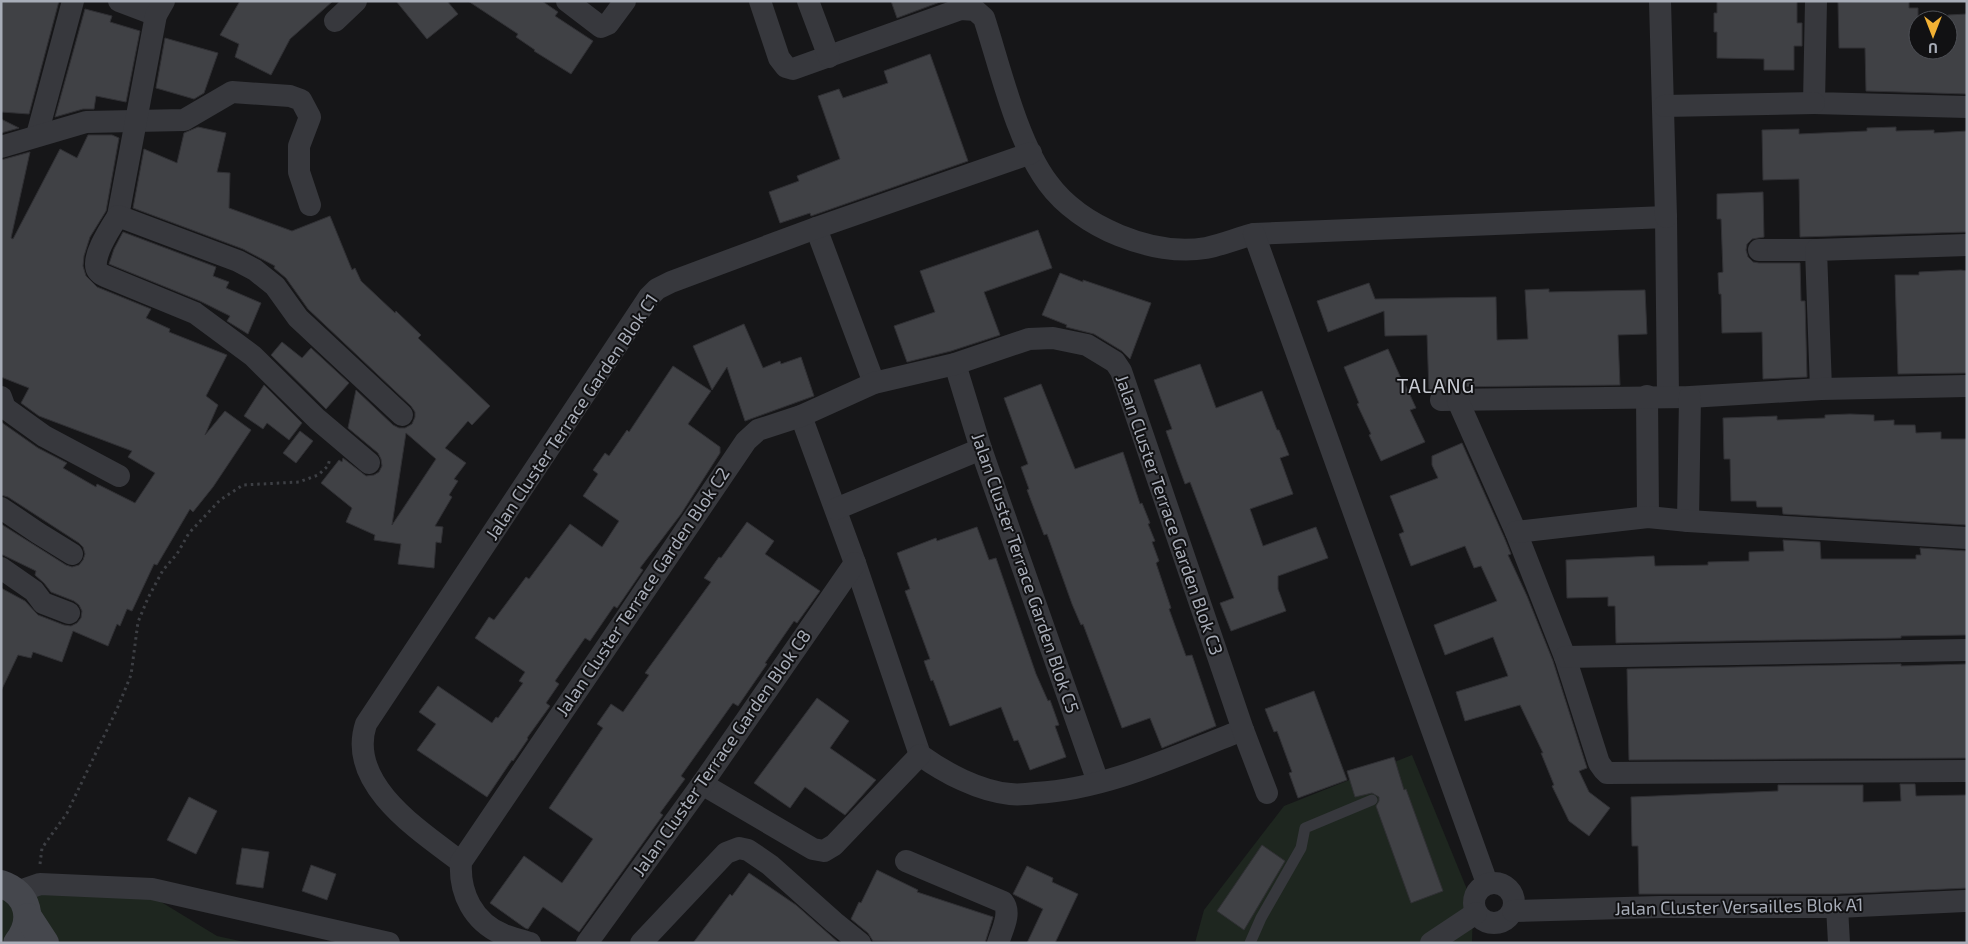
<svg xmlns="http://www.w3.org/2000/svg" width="1968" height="944" font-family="'Exo 2',sans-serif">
	<rect width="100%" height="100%" fill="#161618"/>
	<g fill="#1e261f">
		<polygon points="1412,755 1473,904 1472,943 1195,943 1204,910 1284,806"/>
		<polygon points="1,888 153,897 217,936 249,943 1,943"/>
	</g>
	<g fill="#404145" stroke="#303034" fill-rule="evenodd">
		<polygon points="1,1 59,1 29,114 1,112"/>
		<polygon points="240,1 333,1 290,39 271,75 235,57 239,44 220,35"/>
		<polygon points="396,1 447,1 458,14 427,39"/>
		<polygon points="468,1 542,1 558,12 555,16 593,41 571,74 534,51 535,50 516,37 518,34"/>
		<polygon points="891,1 940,1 940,2 897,18"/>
		<polygon points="1717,1 1797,1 1797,23 1802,23 1802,46 1794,46 1794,70 1764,70 1764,59 1717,58 1717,32 1714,32 1714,13 1717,13"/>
		<polygon points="1909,1 1909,8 1918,8 1918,50 1948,50 1948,15 1967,14 1967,94 1866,91 1865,48 1839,48 1838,2"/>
		<polygon points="85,9 112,16 110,22 140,31 126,102 96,96 94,109 83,109 55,117"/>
		<polygon points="165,38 218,53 204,93 194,99 156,88"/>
		<polygon points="930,54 968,161 811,216 810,213 780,223 769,192 799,181 797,176 840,159 818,96 839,89 843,98 888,83 884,71"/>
		<polygon points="1,119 19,128 1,133"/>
		<path d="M198 127 226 133 217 172 230 173 229 208 292 231 330 216 352 270 355 268 361 281 395 313 396 311 421 335 418 338 490 406 472 425 468 421 445 448 466 463 454 479 458 481 449 495 452 497 435 526 443 527 441 543 436 542 434 568 398 564 401 544 374 540 375 535 346 522 352 508 321 483 339 460 342 462 343 458 366 476 374 475 379 472 382 466 381 459 378 453 348 428 356 390 393 425 399 428H405L412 424 415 417V412L411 406 308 309 286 278 274 268 275 266 243 249 133 208 144 149 177 163 184 133ZM406 433 436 459 392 525Z"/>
		<polygon points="1896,127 1896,131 1934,130 1934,133 1967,131 1967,232 1800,237 1799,179 1763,180 1762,130 1799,129 1799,134 1867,131 1867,128"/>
		<polygon points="88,135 112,135 119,138 106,211 90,237 84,256 83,266 86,276 97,287 151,309 146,318 170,329 169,332 227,355 206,396 218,405 205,435 225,411 251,430 213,487 193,512 190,509 157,565 154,564 132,611 127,609 120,626 117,624 108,646 73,631 62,662 33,652 31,658 18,655 1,691 1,588 25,601 38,615 64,625 71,626 77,623 81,618 82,611 79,605 74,601 51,592 44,583 35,575 36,571 1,554 1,524 66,565 72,567 79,565 83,560 85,554 83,547 79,543 8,497 1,495 1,422 38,448 67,463 63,468 96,487 97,484 135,503 155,473 128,457 132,451 39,416 21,403 29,388 1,377 1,160 30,152 11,238 13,239 60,149 77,158"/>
		<polygon points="1763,192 1764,237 1752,239 1747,244 1746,250 1748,257 1753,262 1759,263 1800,263 1801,301 1805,301 1807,377 1763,379 1762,332 1722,333 1721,294 1719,294 1718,273 1723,272 1721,219 1717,219 1717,194"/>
		<polygon points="1038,230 1052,268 984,292 1000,335 951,351 907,362 894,326 935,312 920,271"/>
		<polygon points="123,232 216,267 213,276 229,282 226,288 261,303 248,334 227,321 230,316 200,301 109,264 114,249"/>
		<polygon points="1961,270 1967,271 1967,373 1898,374 1895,275 1919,275 1919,272"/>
		<polygon points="1060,273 1083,282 1083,280 1151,303 1130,359 1122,351 1094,334 1066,327 1067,325 1042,315"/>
		<polygon points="1369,283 1375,299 1496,297 1497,340 1528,339 1525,290 1549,289 1549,292 1645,290 1647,334 1618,335 1620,385 1441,387 1429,392 1427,335 1385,336 1384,311 1328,332 1317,301"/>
		<polygon points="744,324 763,368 780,361 781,364 801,357 814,396 745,421 727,367 712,390 693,346"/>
		<polygon points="282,342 302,358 311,348 349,383 326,409 271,355"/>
		<polygon points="1388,349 1403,383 1404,382 1416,408 1410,410 1425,442 1381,461 1369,435 1371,434 1357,404 1359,403 1344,367"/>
		<polygon points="1200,364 1216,408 1262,391 1277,430 1279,430 1289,455 1280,458 1293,494 1250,509 1263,546 1316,527 1328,558 1278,576 1278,589 1286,611 1231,631 1220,603 1234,598 1190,482 1185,484 1177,462 1166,431 1172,429 1154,380"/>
		<polygon points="673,366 711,391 688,424 720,447 720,453 681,514 640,568 643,570 617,608 614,606 590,641 585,638 555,681 559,684 546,703 550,706 527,738 528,739 513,761 512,760 487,797 417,750 436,724 419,712 438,686 492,723 496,717 498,718 523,683 519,681 525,672 475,638 489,617 494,620 526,577 529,579 570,524 602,547 619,521 583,496 598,474 593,470 605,453 609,456 627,430 629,432"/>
		<polygon points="1041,384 1075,469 1123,452 1140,504 1142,503 1150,523 1148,524 1155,541 1152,542 1159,561 1156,563 1171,608 1169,609 1186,656 1192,655 1216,726 1162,748 1150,718 1122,728 1083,624 1081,625 1072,604 1047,534 1044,535 1027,490 1029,489 1021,467 1028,464 1004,398"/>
		<polygon points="264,385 302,423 289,440 267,423 263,429 244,416"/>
		<polygon points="1850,414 1874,415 1874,421 1894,420 1894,425 1915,425 1916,433 1941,432 1941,439 1967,439 1967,525 1783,514 1782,507 1757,507 1756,501 1731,501 1730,459 1724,459 1723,418 1777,416 1777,420 1825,418 1825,415"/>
		<polygon points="300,431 313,441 296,463 283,453"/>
		<polygon points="1462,443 1504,537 1511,554 1508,555 1527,596 1553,661 1587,768 1579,771 1589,792 1610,808 1589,836 1569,821 1552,786 1554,785 1541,753 1543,753 1520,705 1465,721 1456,692 1508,676 1493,637 1445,655 1434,625 1497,601 1481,566 1474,568 1465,546 1411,566 1399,534 1404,532 1390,496 1438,478 1432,465 1432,456"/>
		<polygon points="747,522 774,541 765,554 820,591 797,623 794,621 765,663 767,664 738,706 733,703 681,776 685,779 660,813 663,815 579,932 543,907 528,929 525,928 490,903 524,856 562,883 593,839 549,808 603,728 597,724 611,704 623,712 649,675 645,673 711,582 704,578 719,557 721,558"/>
		<polygon points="977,527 989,560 996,558 1036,674 1048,701 1050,700 1059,725 1055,726 1066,757 1030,770 1018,740 1014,741 1001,707 950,726 933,680 931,681 924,661 930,659 905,591 910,589 897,553 936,538 937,541"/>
		<polygon points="1783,540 1820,542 1821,559 1916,559 1916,555 1921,555 1920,548 1967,551 1967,635 1901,636 1901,638 1616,643 1615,606 1608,606 1608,597 1567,598 1566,560 1654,556 1655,566 1708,565 1708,562 1749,561 1749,552 1784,551"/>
		<polygon points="1901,664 1901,666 1967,664 1967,758 1629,760 1627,669"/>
		<polygon points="1314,691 1347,780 1298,798 1289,773 1292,772 1277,731 1274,732 1265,709"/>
		<polygon points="817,698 849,721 830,748 876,780 845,815 805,787 790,808 754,783"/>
		<polygon points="1394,757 1404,790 1406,789 1443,891 1411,903 1376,806 1379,801 1379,797 1372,793 1355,797 1347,771"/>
		<polygon points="1900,784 1915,784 1916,796 1967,795 1967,888 1837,894 1639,894 1638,846 1632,846 1631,797 1778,791 1778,785 1863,785 1863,802 1901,801"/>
		<polygon points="189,797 217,811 196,854 167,840"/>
		<polygon points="1262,845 1285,861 1244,930 1217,911"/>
		<polygon points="242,848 269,852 263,888 236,884"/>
		<polygon points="311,865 336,874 327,900 302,891"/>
		<polygon points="1027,866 1053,878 1052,882 1078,894 1055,943 1027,943 1043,909 1013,894"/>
		<polygon points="877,870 918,890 917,892 993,917 985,943 873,941 868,933 851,919 859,902 861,903"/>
		<polygon points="749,873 796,905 839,943 693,943 730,894 732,896"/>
	</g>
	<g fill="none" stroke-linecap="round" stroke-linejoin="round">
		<polyline stroke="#3d3f44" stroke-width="3" stroke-dasharray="2.5 4" stroke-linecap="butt" points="40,864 42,848 67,813 117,709 131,675 138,622 148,598 163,570 177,554 189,533 220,500 243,485 299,482 318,475 328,466 330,458"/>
		<polyline stroke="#37383d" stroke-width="11" points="1250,943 1261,918 1301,848 1305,828 1372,800"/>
		<g stroke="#37383d" stroke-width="22">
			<polyline points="119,1 156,15"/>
			<polyline points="567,1 601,27 608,24 625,1"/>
			<path d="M760 1 779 58 786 67 793 69 961 9 975 10 984 18C1000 67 1017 142 1048 183 1080 227 1153 257 1206 248 1222 245 1238 238 1254 234L1666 217 1668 397"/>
			<polyline points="808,1 829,57"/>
			<polyline points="1660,1 1666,217"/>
			<polyline points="1816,1 1814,103 1967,107"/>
			<polyline points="335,21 356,1"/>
			<polyline points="1664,106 1814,103"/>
			<polyline points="37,135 73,1"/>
			<polyline points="1,147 86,122 184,120 232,92 290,96 301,100 310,117 299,146 299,172 310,205"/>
			<polyline points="118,216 156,15 164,1"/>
			<polyline points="816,228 874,383"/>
			<polyline points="1254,234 1487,883"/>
			<polyline points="1759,250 1816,250"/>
			<polyline points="955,364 981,449 1098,782"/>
			<polyline points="1821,389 1816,250 1967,245"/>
			<polyline points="1647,396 1648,517"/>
			<polyline points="1,397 5,408 44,436 119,476"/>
			<polyline points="1441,400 1690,397 1821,389 1967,386"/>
			<polyline points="1458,401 1516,532 1565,657 1599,763 1604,770 1607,773 1967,771"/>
			<polyline points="801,416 855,563 920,755"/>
			<path d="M369 463 317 419 253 356 195 313 105 276C103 275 100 274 98 271 89 260 111 227 118 216L238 261 255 270 275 286 298 318 402 415"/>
			<polyline points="1,508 38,533 72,554"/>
			<polyline points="836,509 981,449"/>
			<polyline points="1688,521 1690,397"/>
			<polyline points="1516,532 1648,517 1688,521 1967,538"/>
			<polyline points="1,568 34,591 43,603 69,613"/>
			<polyline points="1565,657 1967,650"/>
			<path d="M920 755C945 773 979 791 1010 794 1018 795 1028 794 1036 793 1108 789 1177 755 1243 730"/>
			<polyline points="702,784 813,849 824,851 834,845 920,755"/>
			<path d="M906 861 1003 902C1012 913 1002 930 998 943"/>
			<path d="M461 862C420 831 346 784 366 724L649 297 657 289 671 282 816 228 1031 153"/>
			<circle cx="1494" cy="903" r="20"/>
			<polyline points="17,892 40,884 152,889 389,943"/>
			<polyline points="1837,907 1839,943"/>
			<polyline points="1513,911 1660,907 1837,907 1965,901"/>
			<path d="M530 943C521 940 512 938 504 935 473 922 459 893 461 862L746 441 758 430 801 416 874 383 955 364 1029 339 1053 338 1087 345 1115 362 1121 371 1243 730 1267 793"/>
			<polyline points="587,943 702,784 855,563"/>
			<polyline points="641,943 726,853 739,848 748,850 770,865 834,922 860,943"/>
			<polyline points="1431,943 1476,913"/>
		</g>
		<g stroke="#45474d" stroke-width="28">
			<path d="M1 884C29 893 35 921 17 943"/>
			<polyline points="28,917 45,943"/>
		</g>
	</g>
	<g text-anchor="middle" stroke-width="4" stroke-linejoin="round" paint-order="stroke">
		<g font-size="18" fill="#a8adb8" stroke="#111113">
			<text transform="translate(572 417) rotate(-56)" y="6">Jalan Cluster Terrace Garden Blok C1</text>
			<text transform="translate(1169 515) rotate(71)" y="6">Jalan Cluster Terrace Garden Blok C3</text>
			<text transform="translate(1025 573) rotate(71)" y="6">Jalan Cluster Terrace Garden Blok C5</text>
			<text transform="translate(643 592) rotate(-56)" y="6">Jalan Cluster Terrace Garden Blok C2</text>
			<text transform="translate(722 753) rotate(-55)" y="6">Jalan Cluster Terrace Garden Blok C8</text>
			<text transform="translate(1739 907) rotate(-1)" y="6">Jalan Cluster Versailles Blok A1</text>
		</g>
		<g font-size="20" letter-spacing="1" fill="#c9ccd4" stroke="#111113">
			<text x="1436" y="393">TALANG</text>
		</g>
	</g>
	<rect width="1968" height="944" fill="none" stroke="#a8adb8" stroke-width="5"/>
	<g transform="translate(1933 35) rotate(180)"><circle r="24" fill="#111113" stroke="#4d4f55"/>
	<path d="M0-4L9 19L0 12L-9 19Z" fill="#f2b134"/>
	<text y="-8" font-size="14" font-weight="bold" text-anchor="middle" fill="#a8adb8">U</text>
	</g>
</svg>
